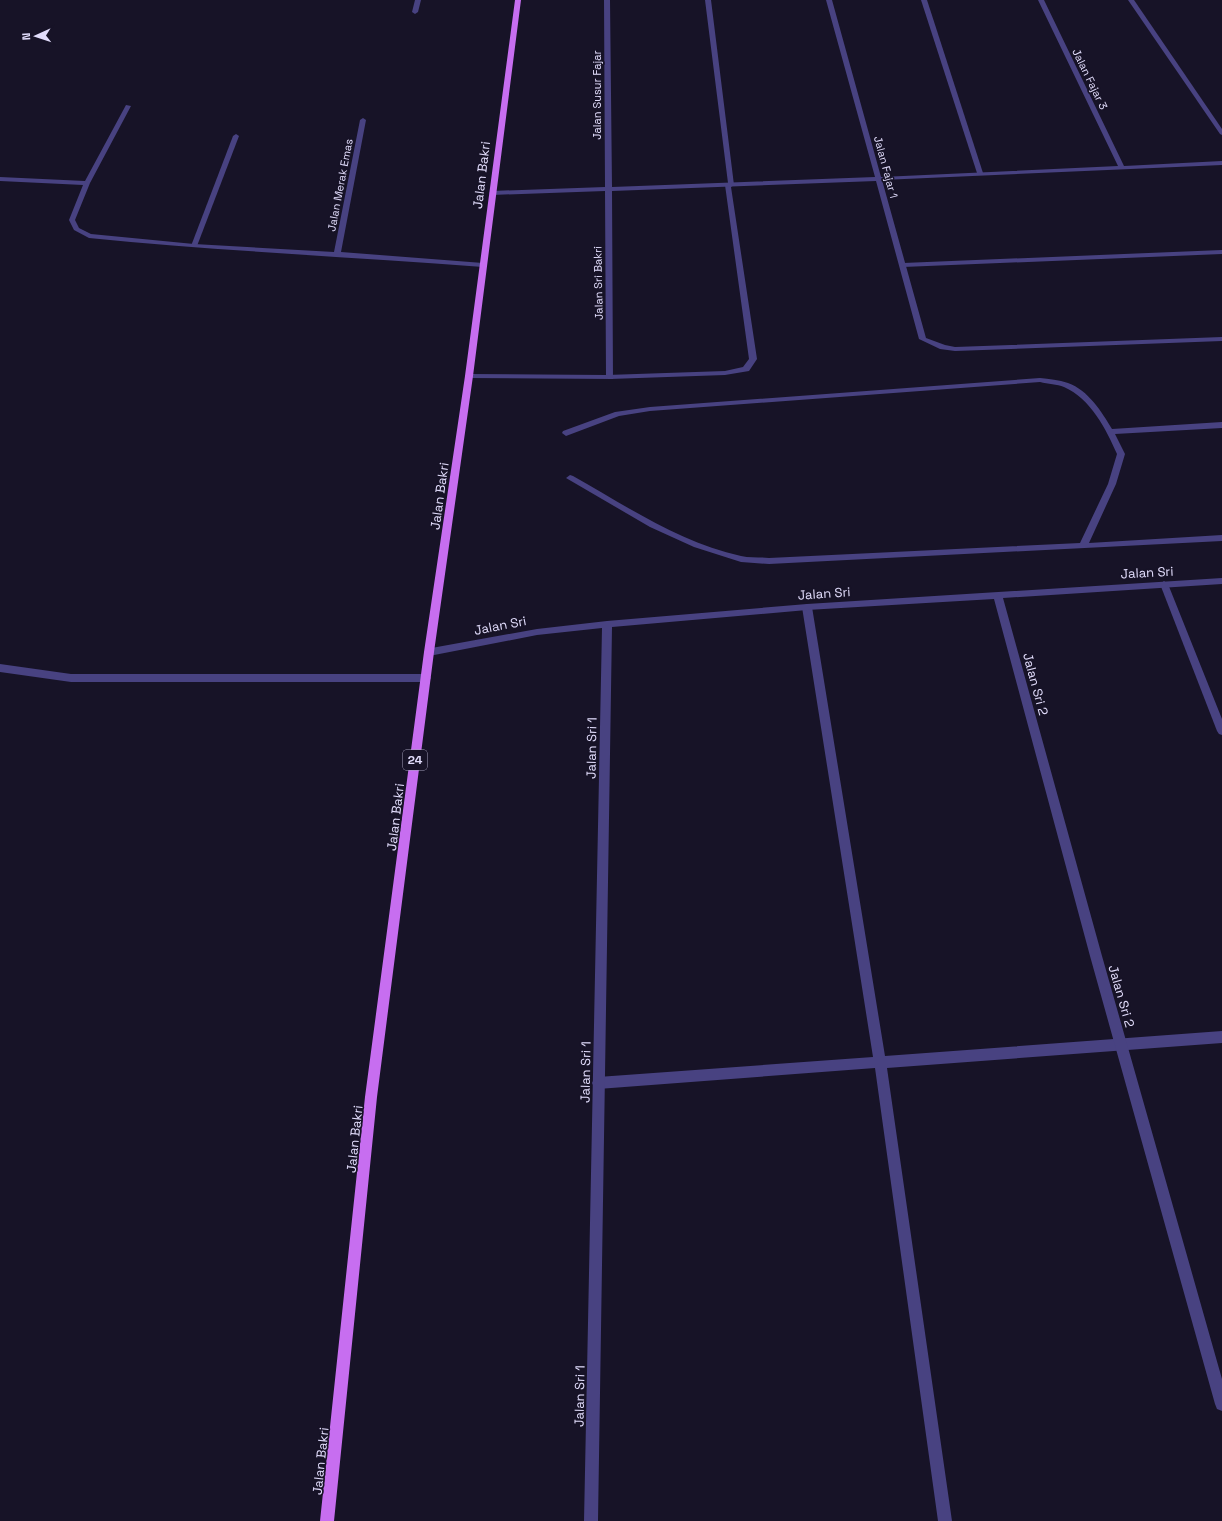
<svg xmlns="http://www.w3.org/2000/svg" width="1222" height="1521" font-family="'Space Grotesk',sans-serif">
	<rect width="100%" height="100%" fill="#171327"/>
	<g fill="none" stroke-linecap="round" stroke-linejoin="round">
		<g fill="#484281" fill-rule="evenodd">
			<polygon points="705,0 711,0 734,185 731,187 757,359 749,371 725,375 610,379 606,377 607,375 725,371 743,367 749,359 725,185 728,183"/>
			<polygon points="921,0 927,0 983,173 982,174 977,173"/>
			<polygon points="1128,0 1134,0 1222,129 1222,135 1220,134"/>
			<polygon points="236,134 239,136 197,246 192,247 191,246 233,136"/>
			<polygon points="1222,250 1222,254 903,267 900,265 903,263"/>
			<path d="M1040 378C1049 379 1059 380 1068 383 1088 390 1102 412 1112 429L1222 422V428L1115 434 1125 454 1116 484 1089 543 1222 535V541L769 564 741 562 694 547 650 527 566 478 570 475 573 476C626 506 681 543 741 556 750 558 760 557 769 558L1080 543 1108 484 1117 454C1106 429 1091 399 1064 387 1057 384 1048 384 1040 382L650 411 619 416 566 436 562 433 563 431 615 412 650 407Z"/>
			<polygon points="1164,581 1168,584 1222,719 1222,735 1219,734 1217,731 1160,584"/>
			<polygon points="807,604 812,607 885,1056 1222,1031 1222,1043 887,1068 952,1521 938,1521 875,1068 598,1089 594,1087 592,1083 594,1079 598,1077 873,1057 802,607"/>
			<polygon points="0,664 71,674 426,674 429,675 431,678 429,681 426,682 71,682 0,672"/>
		</g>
		<g fill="#484281" fill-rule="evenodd">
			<polygon points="415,0 421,0 418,12 415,14 412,12"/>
			<polygon points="604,0 610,0 612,187 875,177 826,0 832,0 881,177 1118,166 1038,0 1044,0 1124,166 1222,161 1222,165 882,180 926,338 945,345 955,347 1222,337 1222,341 955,351 940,349 919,339 876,181 612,191 613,379 466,378 466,374 469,374 606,375 605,191 492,195 489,193 492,191 605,187"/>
			<path d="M126 105 131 106 90 183 75 220 79 228 91 234 194 244 334 252 360 120 363 118 366 120 341 252 483 263 486 265 483 267C352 257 220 251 89 238L74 230 69 220 83 185 0 181V177L85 181Z"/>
			<polygon points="1222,578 1222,584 1003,598 1102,956 1222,1379 1222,1411 1217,1409 1215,1404 1090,956 994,599 807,610 612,627 598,1521 584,1521 602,628 537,635 429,656 424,652 426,649 537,629 607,621 807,604"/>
		</g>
		<polygon fill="#c76ef0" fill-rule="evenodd" points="515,0 521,0 473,376 434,652 377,1097 334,1521 320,1521 365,1097 424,652 465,376"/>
	</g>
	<g text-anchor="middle" stroke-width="3.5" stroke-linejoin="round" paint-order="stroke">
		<g font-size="11" fill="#e1dcfb" stroke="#171327">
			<text transform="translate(1090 79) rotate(64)" y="4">Jalan Fajar 3</text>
			<text transform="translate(597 95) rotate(-90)" y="4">Jalan Susur Fajar</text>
			<text transform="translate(886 167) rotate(75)" y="4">Jalan Fajar 1</text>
			<text transform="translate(340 185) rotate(-79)" y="4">Jalan Merak Emas</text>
			<text transform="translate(598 283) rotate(-91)" y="4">Jalan Sri Bakri</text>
		</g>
		<rect fill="#171327" stroke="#a4a0bb" stroke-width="1" x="403" y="750" width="24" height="20" rx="3"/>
		<g font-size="12" font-weight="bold" fill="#e1dcfb">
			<text x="415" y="764">24</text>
		</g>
		<g font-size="13" fill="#e1dcfb" stroke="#171327">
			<text transform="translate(481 175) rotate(-83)" y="5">Jalan Bakri</text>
			<text transform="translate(439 496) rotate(-82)" y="5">Jalan Bakri</text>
			<text transform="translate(1147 572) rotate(-3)" y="5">Jalan Sri</text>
			<text transform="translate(824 593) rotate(-4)" y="5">Jalan Sri</text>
			<text transform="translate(500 625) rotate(-11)" y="5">Jalan Sri</text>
			<text transform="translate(1036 684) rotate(75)" y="5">Jalan Sri 2</text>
			<text transform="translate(591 748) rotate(-89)" y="5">Jalan Sri 1</text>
			<text transform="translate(395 817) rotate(-83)" y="5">Jalan Bakri</text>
			<text transform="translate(1122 996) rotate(74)" y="5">Jalan Sri 2</text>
			<text transform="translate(585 1072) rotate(-89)" y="5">Jalan Sri 1</text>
			<text transform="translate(354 1139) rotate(-84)" y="5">Jalan Bakri</text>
			<text transform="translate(579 1396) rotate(-89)" y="5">Jalan Sri 1</text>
			<text transform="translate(320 1461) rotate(-84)" y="5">Jalan Bakri</text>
		</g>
	</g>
	<g transform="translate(36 36) rotate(267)" stroke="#171327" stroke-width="3" paint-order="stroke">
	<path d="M0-3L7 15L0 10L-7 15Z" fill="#e1dcfb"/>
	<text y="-6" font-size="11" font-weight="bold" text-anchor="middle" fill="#e1dcfb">N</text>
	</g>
</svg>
